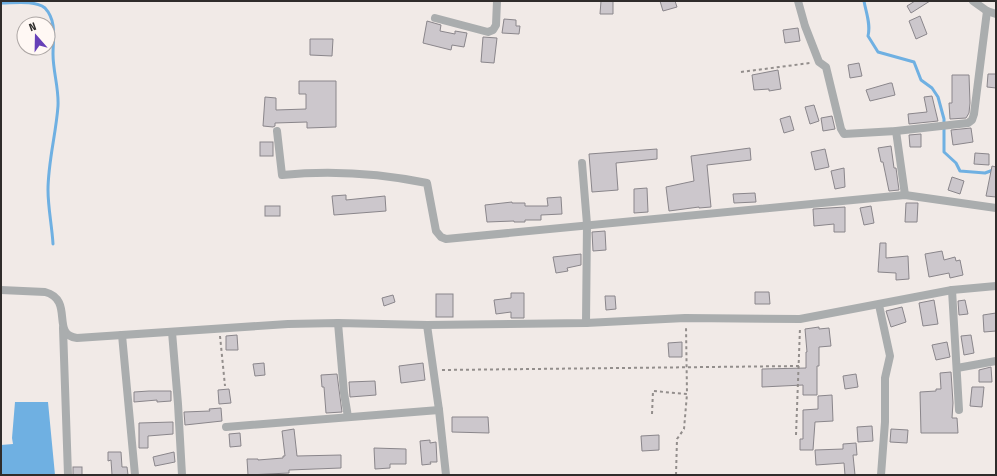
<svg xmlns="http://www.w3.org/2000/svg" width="997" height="476" font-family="'Fira Sans Condensed',sans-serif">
	<rect width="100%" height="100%" fill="#f1eae7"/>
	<polygon fill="#6fb0e2" points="15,402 48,402 55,475 1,475 1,445 13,444 12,438"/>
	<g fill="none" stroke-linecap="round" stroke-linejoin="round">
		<g stroke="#6fb0e2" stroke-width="3">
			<path d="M864 1C866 13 871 24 868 36L878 52 914 62 921 80 932 88 938 97 944 119V152L956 163 960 171 985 173 996 169"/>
			<path d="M1 3C14 3 35 0 45 8 57 21 53 38 53 54 53 72 59 88 58 106 56 134 48 162 48 190 48 208 52 226 53 244"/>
		</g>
	</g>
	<g fill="#ccc7cc" stroke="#8a868b">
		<polygon points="601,1 613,1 613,14 600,14"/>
		<polygon points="660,1 675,1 677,7 663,11"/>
		<polygon points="915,1 930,1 911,13 907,6"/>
		<polygon points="920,16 927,34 916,39 909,21"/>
		<polygon points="504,19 516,20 516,26 520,26 519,34 502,33"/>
		<polygon points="427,21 441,25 440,31 455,34 455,31 467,33 464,47 452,45 451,50 423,43"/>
		<polygon points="798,28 800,41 785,43 783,30"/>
		<polygon points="483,37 497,38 494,63 481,62"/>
		<polygon points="310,39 333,39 332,56 310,55"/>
		<polygon points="859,63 862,76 850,78 848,65"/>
		<polygon points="778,70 781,89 769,91 769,89 754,90 752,75"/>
		<polygon points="988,74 996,74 996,88 987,87"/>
		<polygon points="952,75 969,75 970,103 969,113 966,118 950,119 949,103 952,103"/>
		<polygon points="299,81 336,81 336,127 307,128 307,122 275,123 275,126 273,127 263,126 265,97 276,98 276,110 306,109 306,94 299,94"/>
		<polygon points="890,83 892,83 895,95 870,101 866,90"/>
		<polygon points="932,96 938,121 909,124 908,114 927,112 924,97"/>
		<polygon points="814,105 819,121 810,124 805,107"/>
		<polygon points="790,116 794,130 784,133 780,119"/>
		<polygon points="832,116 835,129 823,131 821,118"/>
		<polygon points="971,128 973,142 953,145 951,130"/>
		<polygon points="921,134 921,147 910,147 909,135"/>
		<rect x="260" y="142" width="13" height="14"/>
		<polygon points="891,146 894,168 896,168 899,190 889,191 883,162 881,162 878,148"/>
		<polygon points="750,148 751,160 707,165 711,207 699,208 699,207 669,211 666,187 694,181 691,156"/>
		<polygon points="657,149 657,159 616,163 618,190 592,192 589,154"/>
		<polygon points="825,149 829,167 815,170 811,152"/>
		<polygon points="975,153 989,154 989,165 974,164"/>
		<polygon points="992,166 996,167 996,197 986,196"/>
		<polygon points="844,168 845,187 835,189 831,171"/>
		<polygon points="952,177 964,181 960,194 948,190"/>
		<polygon points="647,188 648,212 634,213 634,189"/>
		<polygon points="755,193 756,202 734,203 733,194"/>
		<polygon points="346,195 346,200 385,196 386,211 334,215 332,196"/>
		<polygon points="561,197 562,214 541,215 541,220 525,220 525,222 514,222 514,221 487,222 485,205 512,202 512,203 525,203 525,206 548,206 547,198"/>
		<polygon points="906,203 918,203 917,222 905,222"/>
		<rect x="265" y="206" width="15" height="10"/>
		<polygon points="871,206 874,223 864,225 860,208"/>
		<polygon points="845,207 845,232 834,232 834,224 814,226 813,209"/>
		<polygon points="605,231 606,250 593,251 592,232"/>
		<polygon points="880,243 886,243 886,258 908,256 909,279 896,280 896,273 878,272"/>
		<polygon points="942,251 944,260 955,257 956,261 960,260 963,275 950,278 949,273 929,277 925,254"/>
		<polygon points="581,254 581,265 567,268 568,271 556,273 553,257"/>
		<polygon points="755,292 769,292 770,304 755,304"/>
		<polygon points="511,293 524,293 524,318 511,318 511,312 496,314 494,300 511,298"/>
		<rect x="436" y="294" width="17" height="23"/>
		<polygon points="393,295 395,302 384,306 382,298"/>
		<polygon points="605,296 615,296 616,309 606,310"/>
		<polygon points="934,300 938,324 923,326 919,303"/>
		<polygon points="965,300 968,314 959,315 958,301"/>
		<polygon points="902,307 906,322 891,327 886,311"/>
		<polygon points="996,313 996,331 984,332 983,315"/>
		<polygon points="819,327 819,329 829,328 831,346 819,347 819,366 817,366 817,395 803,395 803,385 762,387 762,369 806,368 806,352 807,352 805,329"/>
		<polygon points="237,335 238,350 226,350 226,336"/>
		<polygon points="971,335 974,353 964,355 961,336"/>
		<polygon points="682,342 682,357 669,357 668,343"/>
		<polygon points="947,342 950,357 936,360 932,345"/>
		<polygon points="264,363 265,375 255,376 253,364"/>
		<polygon points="423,363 425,380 401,383 399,366"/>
		<polygon points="991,367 992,382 979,382 979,370"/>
		<polygon points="951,372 953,403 952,418 957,418 958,433 921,433 920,392 936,391 936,389 941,389 940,373"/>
		<polygon points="337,374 342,412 326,413 324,387 322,387 321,375"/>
		<polygon points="856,374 858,387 845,389 843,376"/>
		<polygon points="375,381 376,395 350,397 349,382"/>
		<polygon points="972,387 984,387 982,407 970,406"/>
		<polygon points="229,389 231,403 219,404 218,390"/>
		<polygon points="149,391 171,391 171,401 157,402 157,400 134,402 134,392"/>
		<polygon points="832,395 833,421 815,422 813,450 800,450 800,439 803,439 803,410 818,409 818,396"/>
		<polygon points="221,408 222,421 185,425 184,412 210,411 209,409"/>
		<polygon points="452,417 488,417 489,433 452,432"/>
		<polygon points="173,422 173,434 148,436 148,448 139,448 139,423"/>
		<polygon points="872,426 873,441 858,442 857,427"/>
		<polygon points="294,429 297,456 341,455 341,468 289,470 289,473 248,475 247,459 258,459 258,460 283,458 283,456 285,456 282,431"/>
		<polygon points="891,429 908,430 907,443 890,442"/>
		<polygon points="240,433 241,446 230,447 229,434"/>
		<polygon points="659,435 659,450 642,451 641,436"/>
		<polygon points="430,440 430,443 436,442 437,462 430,462 431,464 422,465 420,441"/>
		<polygon points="856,443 857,455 853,455 855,475 845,475 844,463 816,465 815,450 843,449 843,444"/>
		<polygon points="374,448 406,449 406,464 390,464 390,468 375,469"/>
		<polygon points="108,452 121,452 122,467 127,467 128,475 112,475 111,460 108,461"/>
		<polygon points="174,452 175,462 155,466 153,457"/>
		<rect x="73" y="467" width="9" height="8"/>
	</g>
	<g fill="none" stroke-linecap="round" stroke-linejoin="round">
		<g stroke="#938e8c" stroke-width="2" stroke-dasharray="3 3" stroke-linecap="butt">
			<polyline points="741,72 810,63"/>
			<polyline points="220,336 225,386"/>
			<polyline points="442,370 799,366"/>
			<polyline points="652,414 653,391 687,394 686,326"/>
			<polyline points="796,435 800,328"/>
			<polyline points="676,475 677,439 684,429 687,394"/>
		</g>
		<g stroke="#aaadae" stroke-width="8">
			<polyline points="798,1 805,26 819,62 826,67 841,129 844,134 896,131 968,123 972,120 974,114 987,11"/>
			<polyline points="973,1 987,11 996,14"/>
			<polyline points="435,18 488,32 493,30 496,25 497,1"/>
			<path d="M277 131 282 175C332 170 378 173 427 183L436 231 441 237 446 239 905 195 996 208"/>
			<polyline points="896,131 905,195"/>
			<polyline points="582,163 587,224 586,323"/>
			<path d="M1 290 45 292C75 300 50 335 77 338L288 324 338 323 427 325 586 323 685 318 800 319 952 290 996 286"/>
			<polyline points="952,290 959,410"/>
			<polyline points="879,305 890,356 885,378 885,422 881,475"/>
			<polyline points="338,323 344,393 348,417"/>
			<polyline points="427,325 439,410 446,475"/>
			<polyline points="63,328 68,475"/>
			<polyline points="172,332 178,404 182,475"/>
			<polyline points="122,335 135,475"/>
			<polyline points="957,368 996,361"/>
			<polyline points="226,427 439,410"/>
		</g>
	</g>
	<rect width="997" height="476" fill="none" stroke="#2f2c2b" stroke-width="4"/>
	<g transform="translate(36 36) rotate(340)"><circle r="19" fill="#fff8f4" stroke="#aca6a4"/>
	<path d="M0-3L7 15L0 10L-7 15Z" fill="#6640b8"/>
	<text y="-6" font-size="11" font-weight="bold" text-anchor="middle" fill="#2f2c2b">N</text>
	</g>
</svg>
